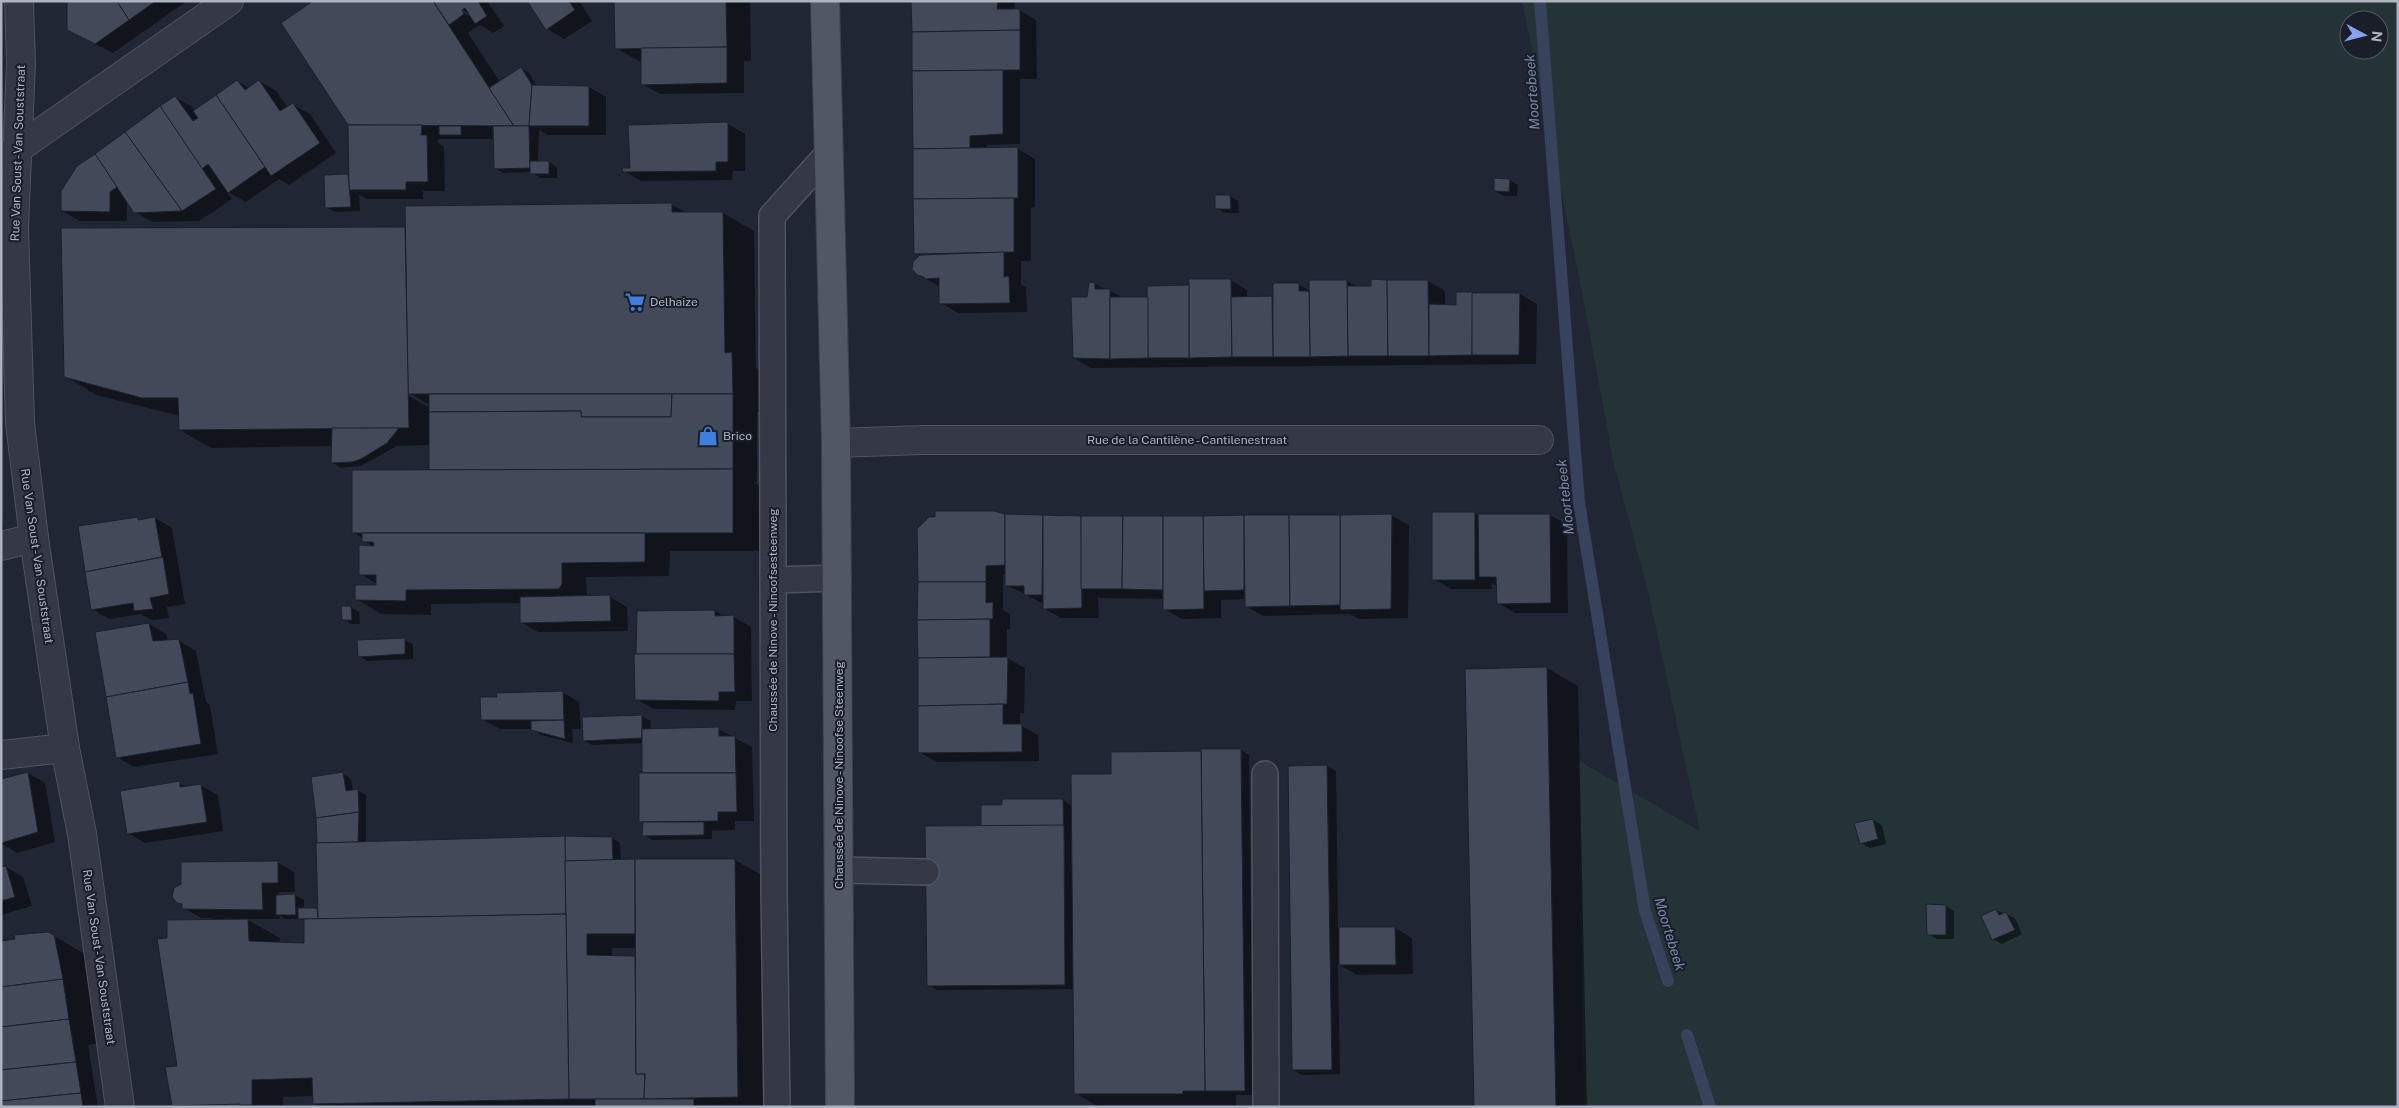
<svg xmlns="http://www.w3.org/2000/svg" width="2399" height="1108" font-family="'Public Sans',sans-serif">
	<rect width="100%" height="100%" fill="#212634"/>
	<path fill="#233336" fill-rule="evenodd" d="M1522 1H2398V1107H1584L1579 761 1700 831 1647 587 1614 465 1582 292ZM2349 20H2379V50H2349Z"/>
	<g fill="#0007" fill-rule="evenodd">
		<polygon points="69,1 187,1 113,53 86,39"/>
		<path d="M315 1H487L504 26 493 33 480 25 468 33 500 82 521 68 529 73 537 87H589L606 97V135H548L539 130 538 162H549L557 167V178H540L532 172 503 173 495 168 494 139H438V143L444 147 445 191H423V199H367L359 195 360 211 335 212 326 207 348 175 350 176 349 125ZM457 6 470 14 472 18 456 8Z"/>
		<polygon points="528,1 579,1 592,21 564,39 547,29"/>
		<polygon points="615,1 750,1 751,61 744,61 744,93 660,94 642,84 642,63 616,48"/>
		<polygon points="913,1 1015,1 1014,10 1019,10 1036,20 1037,79 1020,79 1020,144 987,145 987,149 1018,149 1035,159 1035,207 1031,208 1031,261 1021,261 1021,285 1026,287 1027,312 958,313 941,303 940,287 925,278 920,256 915,253"/>
		<polygon points="238,81 249,88 259,81 276,91 288,108 293,105 310,114 336,153 289,185 279,179 246,202 226,191 232,199 199,221 152,222 135,212 127,200 127,221 80,221 62,211 175,97 192,107 195,112"/>
		<polygon points="728,124 745,134 745,171 733,171 732,180 641,181 624,171"/>
		<polygon points="1509,180 1518,185 1517,196 1504,196 1495,191"/>
		<polygon points="1230,196 1238,201 1239,213 1225,213 1216,208"/>
		<path d="M672 205 687 213H723L754 231 756 368 763 372 764 412H757V482H754L764 488V551H670L669 576 586 577 587 597H610L627 607 628 631 538 632 521 622V603L431 604V615L381 614 356 599 377 587V584L361 574 373 547 354 532 430 471V445L397 446 361 466 341 468 333 463V446L211 448 180 430V416L96 395 65 376 63 229 406 228ZM404 390 430 405V408L402 392Z"/>
		<polygon points="1230,280 1247,290 1247,298 1274,298 1298,284 1310,291 1347,281 1357,287 1372,287 1372,280 1428,281 1445,291 1445,306 1457,306 1520,294 1537,304 1536,364 1091,368 1074,358 1089,298 1095,284 1124,298 1149,299 1190,287"/>
		<polygon points="1,509 4,530 1,531"/>
		<polygon points="1474,513 1479,516 1550,515 1567,525 1568,613 1515,613 1498,603 1498,587 1492,583 1492,589 1451,589 1434,579"/>
		<polygon points="1000,515 1081,518 1392,516 1409,525 1408,618 1359,619 1350,614 1263,616 1246,606 1246,599 1221,600 1221,618 1182,619 1164,609 1165,599 1098,598 1099,618 1061,618 1044,608 1044,604 1007,585 1006,575 1003,575 1003,610 1010,614 1010,629 1007,629 1007,658 1025,668 1024,713 1020,713 1020,725 1038,735 1039,761 937,762 919,752 919,529"/>
		<polygon points="137,518 141,521 155,518 172,528 185,604 167,607 169,618 152,620 141,614 109,619 92,609 79,527"/>
		<polygon points="351,607 359,612 360,624 352,624 344,620"/>
		<polygon points="715,611 725,617 734,617 751,627 752,701 736,701 735,710 654,709 636,699"/>
		<polygon points="149,624 166,634 168,641 179,641 196,651 206,702 210,705 218,754 134,767 117,757"/>
		<polygon points="404,640 413,644 413,659 367,661 359,656"/>
		<polygon points="1547,668 1578,686 1587,1107 1475,1107"/>
		<polygon points="562,692 579,702 581,729 572,729 573,743 541,735 533,729 500,729 482,719"/>
		<polygon points="642,716 651,721 650,730 718,729 752,747 754,821 735,821 735,830 712,831 712,839 652,840 644,835 644,823 640,821 643,743 592,745 584,740 583,718"/>
		<polygon points="1241,750 1249,755 1253,1095 1236,1095 1236,1107 1099,1107 1075,1093 1074,989 937,990 928,985 982,827 1003,807 1003,800 1063,800 1072,806 1112,775 1112,753"/>
		<polygon points="1327,766 1336,771 1338,929 1395,928 1412,938 1413,974 1357,975 1338,964 1340,1074 1302,1075 1293,1070 1289,767"/>
		<polygon points="28,773 45,783 55,842 17,853 1,843 1,781"/>
		<path d="M343 774 351 779 353 791 357 790 366 795V843L612 838 620 843 621 861 735 860 766 878 769 1107H321L314 1103V1096L283 1097V1107H173L166 1069 179 1067 168 939 212 921V918H201L184 908 277 862 294 872 295 892H279V896L295 895 304 900V909L319 911ZM280 916 286 919H301L305 921V944L280 943V938L246 919H280ZM612 948H637V958L612 957Z"/>
		<polygon points="179,783 187,787 200,785 218,795 223,831 145,843 128,833"/>
		<polygon points="1873,820 1882,825 1886,844 1870,848 1861,843"/>
		<polygon points="6,867 23,877 32,906 1,915 1,868"/>
		<polygon points="1946,906 1954,911 1954,939 1937,939 1928,934"/>
		<polygon points="1996,910 2015,918 2022,934 2002,944 1993,939"/>
		<polygon points="52,935 92,958 109,1042 88,1045 98,1107 1,1107"/>
	</g>
	<g fill="none" stroke-linecap="round" stroke-linejoin="round">
		<g stroke="#37425c" stroke-width="12">
			<polyline points="1540,1 1579,502 1645,911 1668,981"/>
			<polyline points="1687,1035 1710,1107"/>
		</g>
	</g>
	<g fill="#424959" stroke="#1b202b">
		<polygon points="67,1 117,1 129,20 95,44 67,30"/>
		<polygon points="117,1 156,1 129,20"/>
		<polygon points="313,1 433,1 514,126 348,125 281,23"/>
		<polygon points="433,1 478,1 487,16 475,24 465,8 462,10 464,14 449,25"/>
		<polygon points="527,1 569,1 575,10 546,30"/>
		<polygon points="614,1 726,1 727,47 615,49"/>
		<polygon points="911,1 998,1 997,9 1020,9 1020,30 912,32"/>
		<polygon points="1020,30 1020,70 912,71 912,32"/>
		<polygon points="727,47 727,83 641,85 641,48"/>
		<polygon points="521,67 532,85 529,126 514,126 489,88"/>
		<polygon points="1003,70 1003,134 970,136 970,148 913,149 912,71"/>
		<polygon points="237,80 245,90 259,80 280,111 293,103 320,143 271,176 216,95"/>
		<polygon points="532,85 589,86 589,126 529,126"/>
		<polygon points="216,95 265,167 228,193 208,164 202,169 160,106 175,96 193,121 198,118 193,111"/>
		<polygon points="160,106 216,189 182,211 125,132"/>
		<polygon points="728,122 728,162 716,162 716,171 623,172 622,168 630,168 628,125"/>
		<polygon points="348,125 422,125 421,135 427,135 428,182 406,182 406,190 349,190"/>
		<rect x="439" y="126" width="22" height="9"/>
		<polygon points="493,126 529,126 530,168 494,169"/>
		<polygon points="125,132 182,211 134,213 95,154"/>
		<polygon points="1018,147 1018,198 913,199 913,149"/>
		<polygon points="95,154 117,187 110,192 110,212 61,211 61,191 77,166"/>
		<rect x="530" y="161" width="19" height="13"/>
		<polygon points="348,174 351,207 325,208 324,175"/>
		<polygon points="1494,178 1510,179 1509,192 1494,191"/>
		<polygon points="1215,195 1230,195 1231,209 1215,209"/>
		<polygon points="1014,198 1014,252 914,254 913,199"/>
		<polygon points="672,203 672,212 723,212 725,353 732,352 733,394 408,394 405,206"/>
		<polygon points="405,227 409,428 179,430 178,398 142,398 64,377 61,228"/>
		<polygon points="1004,252 1004,277 1009,276 1010,303 939,304 939,278 924,279 924,277 917,275 912,269 913,262 920,255"/>
		<polygon points="1189,279 1231,279 1232,357 1189,358"/>
		<polygon points="1371,279 1387,280 1388,356 1348,356 1347,286 1371,286"/>
		<polygon points="1309,280 1347,280 1348,356 1310,357"/>
		<polygon points="1387,280 1428,280 1429,356 1388,356"/>
		<polygon points="1089,282 1095,283 1095,289 1110,289 1110,359 1073,358 1071,297 1087,297"/>
		<polygon points="1273,283 1299,283 1299,291 1309,291 1310,357 1273,357"/>
		<polygon points="1189,285 1189,358 1148,358 1147,286"/>
		<polygon points="1456,292 1473,292 1472,355 1429,356 1429,304 1456,305"/>
		<polygon points="1472,293 1520,293 1519,355 1472,355"/>
		<polygon points="1272,296 1273,357 1232,357 1231,297"/>
		<polygon points="1110,297 1148,297 1148,358 1110,359"/>
		<polygon points="429,394 672,394 671,417 581,417 581,411 429,412"/>
		<polygon points="672,394 733,394 733,469 429,470 429,412 581,411 581,417 671,417"/>
		<polygon points="332,428 399,428 387,443 361,459 352,462 331,463"/>
		<polygon points="733,469 733,533 352,533 352,470"/>
		<polygon points="935,511 994,511 1005,514 1005,565 986,566 986,582 918,582 917,529 929,517 935,517"/>
		<rect x="1432" y="512" width="43" height="68"/>
		<polygon points="1005,514 1043,515 1042,595 1024,595 1024,586 1005,586"/>
		<polygon points="1392,514 1391,609 1340,610 1340,515"/>
		<polygon points="1478,514 1550,514 1551,603 1497,604 1496,577 1479,577"/>
		<polygon points="1043,515 1081,516 1082,608 1043,609"/>
		<polygon points="1244,515 1244,590 1204,591 1203,516"/>
		<polygon points="1244,515 1289,515 1290,606 1245,607"/>
		<polygon points="1289,515 1340,515 1340,605 1290,606"/>
		<polygon points="1081,516 1123,516 1122,589 1081,589"/>
		<polygon points="1123,516 1163,516 1163,590 1122,589"/>
		<polygon points="1163,516 1203,516 1204,609 1163,610"/>
		<polygon points="138,517 138,520 155,517 162,557 85,572 78,526"/>
		<polygon points="362,533 645,533 645,562 562,563 562,584 559,589 406,590 406,601 355,600 355,585 376,585 376,575 359,575 359,545 374,546 373,542 362,542"/>
		<polygon points="163,557 169,594 150,598 153,609 134,611 133,603 91,610 85,572"/>
		<polygon points="918,582 986,582 986,603 993,602 993,619 917,620"/>
		<polygon points="610,595 611,621 520,623 520,597"/>
		<polygon points="341,606 351,606 352,620 342,620"/>
		<polygon points="715,610 715,616 734,615 734,654 636,654 637,611"/>
		<polygon points="990,619 990,657 918,658 917,620"/>
		<polygon points="149,623 153,641 179,639 188,682 106,697 95,632"/>
		<polygon points="405,638 405,654 358,657 357,640"/>
		<polygon points="634,654 734,654 735,692 719,692 719,701 635,700"/>
		<polygon points="1008,657 1007,704 918,706 918,658"/>
		<polygon points="1547,667 1556,1107 1474,1107 1465,669"/>
		<polygon points="188,682 190,694 193,693 201,744 116,758 106,697"/>
		<polygon points="563,691 564,720 481,720 480,697 497,697 496,693"/>
		<polygon points="1003,704 1003,724 1022,724 1022,752 918,753 918,706"/>
		<polygon points="642,715 642,738 583,741 582,717"/>
		<polygon points="564,720 565,739 531,730 531,721"/>
		<polygon points="719,727 719,736 735,736 736,773 642,773 642,729"/>
		<polygon points="1201,749 1241,749 1245,1091 1205,1091"/>
		<polygon points="1201,751 1205,1091 1183,1091 1183,1094 1074,1094 1071,774 1111,774 1111,752"/>
		<polygon points="1327,765 1332,1070 1292,1070 1288,766"/>
		<polygon points="28,772 38,832 1,843 1,779"/>
		<polygon points="343,772 346,791 358,789 359,812 316,818 311,777"/>
		<polygon points="639,773 736,773 737,812 718,812 718,821 639,822"/>
		<polygon points="180,781 180,787 201,784 207,822 127,834 120,791"/>
		<polygon points="1002,799 1063,799 1064,853 1050,853 1051,846 981,847 981,805 1002,805"/>
		<polygon points="359,812 358,842 317,843 316,818"/>
		<polygon points="1873,819 1878,839 1860,844 1854,823"/>
		<polygon points="643,822 704,822 704,835 642,836"/>
		<polygon points="1064,825 1065,985 927,986 925,826"/>
		<polygon points="565,836 612,837 613,860 565,861"/>
		<polygon points="565,836 566,914 318,919 316,843"/>
		<polygon points="635,859 635,934 587,934 587,955 635,956 636,1074 645,1074 644,1099 569,1099 565,861"/>
		<polygon points="635,859 735,859 738,1097 644,1099 645,1074 636,1074"/>
		<polygon points="278,861 278,883 262,883 263,910 182,909 182,904 177,903 172,897 174,888 181,884 181,862"/>
		<polygon points="6,866 15,897 1,901 1,867"/>
		<polygon points="295,894 296,915 276,915 276,895"/>
		<polygon points="1926,904 1946,905 1946,935 1927,935"/>
		<polygon points="298,908 317,908 318,919 298,919"/>
		<polygon points="1996,909 1999,915 2006,912 2015,930 1992,940 1981,916"/>
		<polygon points="566,914 569,1099 313,1104 312,1078 252,1080 252,1105 172,1106 165,1067 177,1066 157,939 167,938 167,920 248,919 249,941 304,943 304,919"/>
		<polygon points="1339,927 1395,927 1396,965 1339,965"/>
		<polygon points="48,932 54,935 55,939 63,979 1,987 1,941 15,939 14,935"/>
		<polygon points="63,979 69,1019 1,1027 1,987"/>
		<polygon points="69,1019 76,1062 1,1070 1,1027"/>
		<polygon points="76,1062 81,1093 1,1101 1,1070"/>
		<polygon points="81,1093 83,1107 1,1107 1,1101"/>
		<rect x="595" y="1099" width="99" height="8"/>
		<polygon points="240,1104 240,1107 172,1106"/>
	</g>
	<g fill="none" stroke-linecap="round" stroke-linejoin="round">
		<defs>
			<g id="lane">
				<polyline points="774,580 838,578"/>
				<polyline points="1265,774 1266,1107"/>
				<polyline points="840,870 926,872"/>
				<polyline points="777,1107 774,892 772,216 828,154"/>
			</g>
			<g id="street">
				<polyline points="19,1 21,63 14,228 20,423 34,538 65,748 82,834 120,1107"/>
				<polyline points="7,156 229,1"/>
				<polyline points="836,443 922,440 1539,440"/>
				<polyline points="1,546 34,538"/>
				<polyline points="1,755 65,748"/>
			</g>
			<polyline id="primary" points="825,1 836,443 840,1107"/>
		</defs>
		<use href="#lane" stroke="#4e5360" stroke-width="28"/>
		<use href="#street" stroke="#4e5360" stroke-width="30"/>
		<use href="#primary" stroke="#3d424e" stroke-width="30"/>
		<use href="#lane" stroke="#343945" stroke-width="25"/>
		<use href="#street" stroke="#343945" stroke-width="28"/>
		<use href="#primary" stroke="#525765" stroke-width="28"/>
	</g>
	<defs>
		<symbol id="supermarket-bare" viewBox="-9 -9 18 18"><path d="M-6-5.5h2.5l.6 2H6L4.5 2H-2.5L-4.4-4H-6ZM-1.5 3.2a1.3 1.3 0 1 0 .1 0ZM3 3.2a1.3 1.3 0 1 0 .1 0Z" fill="#3f7fe0" stroke="#191e29" stroke-width="2.5" paint-order="stroke"/></symbol>
		<symbol id="shop-bare" viewBox="-9 -9 18 18"><path d="M-5-2.5h2.3a2.7 3.5 0 0 1 5.4 0H5L5.5 6h-11ZM-1.5-2.5h3a1.5 2.3 0 0 0-3 0Z" fill="#3f7fe0" stroke="#191e29" stroke-width="2.5" paint-order="stroke"/></symbol>
	</defs>
	<g fill-rule="evenodd">
		<use href="#supermarket-bare" x="621" y="288" width="28" height="28"/>
		<use href="#shop-bare" x="694" y="422" width="28" height="28"/>
	</g>
	<g text-anchor="middle" stroke-width="4" stroke-linejoin="round" paint-order="stroke">
		<g font-size="12" fill="#aeb3c2" stroke="#191e29">
			<text transform="translate(18 153) rotate(-88)" y="4">Rue Van Soust - Van Souststraat</text>
			<text x="1187" y="444">Rue de la Cantilène - Cantilenestraat</text>
			<text transform="translate(37 556) rotate(82)" y="4">Rue Van Soust - Van Souststraat</text>
			<text transform="translate(773 620) rotate(-90)" y="4">Chaussée de Ninove - Ninoofsesteenweg</text>
			<text transform="translate(839 775) rotate(-90)" y="4">Chaussée de Ninove - Ninoofse Steenweg</text>
			<text transform="translate(99 957) rotate(82)" y="4">Rue Van Soust - Van Souststraat</text>
		</g>
		<g font-size="12" fill="#aeb3c2" stroke="#191e29" text-anchor="start">
			<text x="650" y="306">Delhaize</text>
			<text x="723" y="440">Brico</text>
		</g>
		<g font-size="14" font-style="italic" fill="#7886a8" stroke="#191e29">
			<text transform="translate(1532 92) rotate(-94)" y="5">Moortebeek</text>
			<text transform="translate(1565 497) rotate(-96)" y="5">Moortebeek</text>
			<text transform="translate(1670 934) rotate(73)" y="5">Moortebeek</text>
		</g>
	</g>
	<rect width="2399" height="1108" fill="none" stroke="#aeb3c2" stroke-width="5"/>
	<g transform="translate(2364 35) rotate(97)"><circle r="24" fill="#191e29" stroke="#555a66"/>
	<path d="M0-4L9 19L0 12L-9 19Z" fill="#86a1ee"/>
	<text y="-8" font-size="14" font-weight="bold" text-anchor="middle" fill="#aeb3c2">N</text>
	</g>
</svg>
